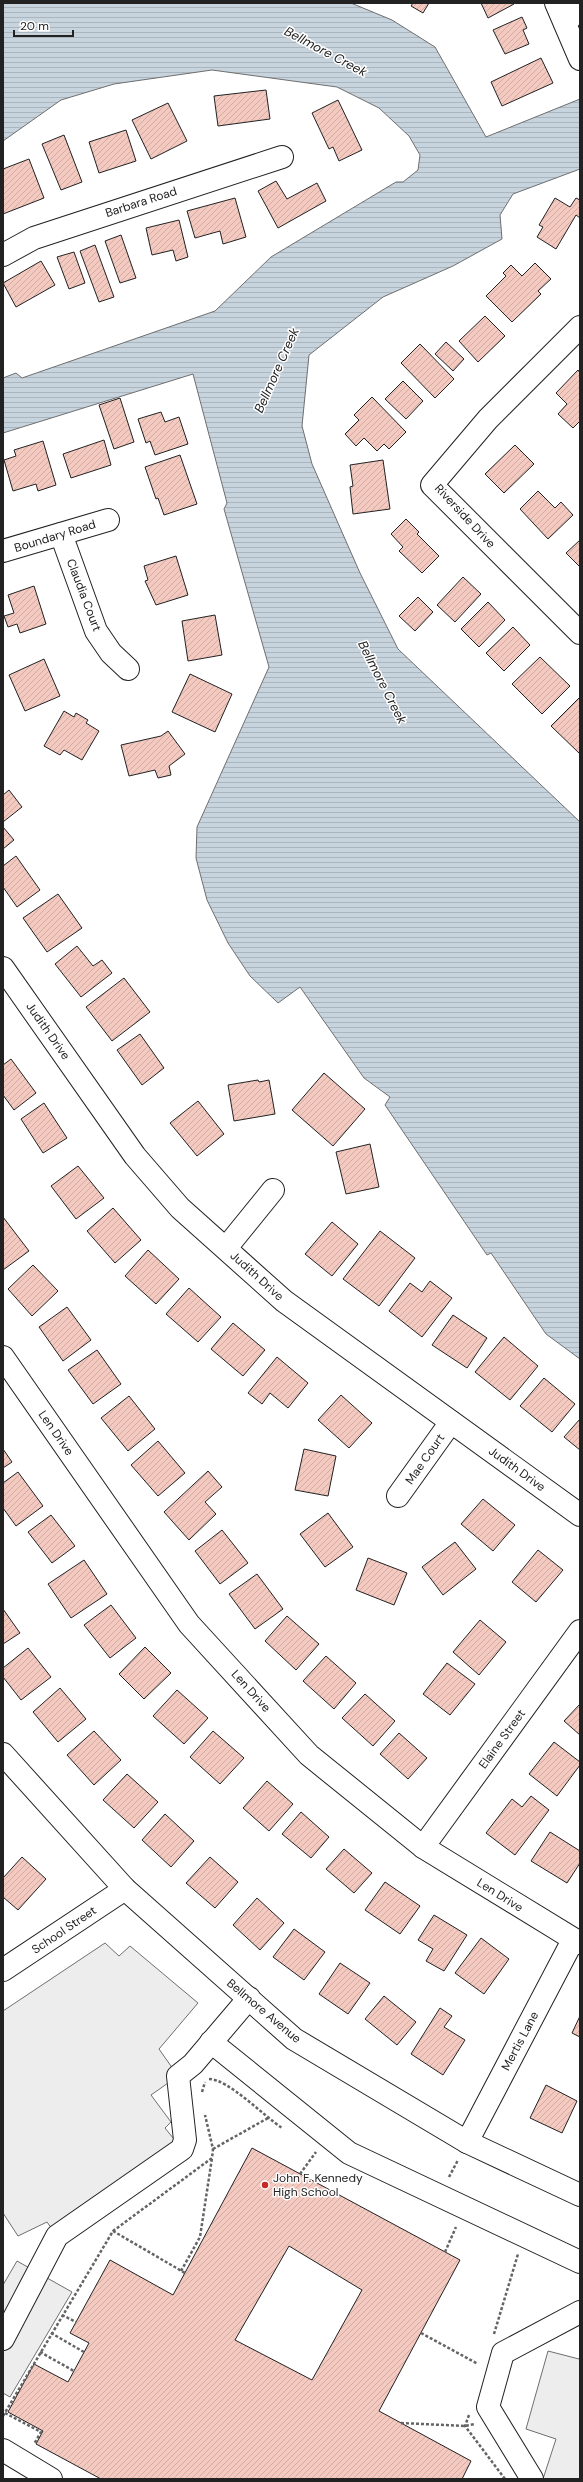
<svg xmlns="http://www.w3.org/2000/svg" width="583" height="2482" font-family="'DM Sans',sans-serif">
	<defs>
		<pattern id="water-rules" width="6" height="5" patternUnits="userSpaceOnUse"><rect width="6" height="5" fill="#c7d3dd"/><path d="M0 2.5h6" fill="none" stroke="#abb5bd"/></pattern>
		<pattern id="building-hatch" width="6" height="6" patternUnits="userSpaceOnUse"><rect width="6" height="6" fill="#f3c9c0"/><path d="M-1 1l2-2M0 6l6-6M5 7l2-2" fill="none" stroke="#d0aca5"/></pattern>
	</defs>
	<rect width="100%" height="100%" fill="#fff"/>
	<g fill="#ededed" stroke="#6f6f6f">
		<polygon points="105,1943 119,1956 130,1946 198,2003 159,2049 178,2076 151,2095 171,2122 165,2128 182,2149 57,2236 47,2222 18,2236 3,2213 3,2011"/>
		<polygon points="17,2261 72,2292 10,2397 3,2393 3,2285"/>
		<polygon points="548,2351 579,2359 580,2356 580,2479 543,2479 556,2439 526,2429"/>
	</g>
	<polygon fill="url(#water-rules)" stroke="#6f6f6f" points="3,3 351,3 392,20 435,47 486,137 580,99 580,169 513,194 500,215 502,239 453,266 383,297 309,355 302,426 312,464 360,573 398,649 580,822 580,1359 546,1334 491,1253 487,1255 385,1105 390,1097 364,1078 300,987 278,1003 250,976 228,943 207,900 196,858 197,827 269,667 224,509 227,503 193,374 3,433 3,378 16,373 22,378 215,311 271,257 396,182 403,182 418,170 420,155 409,136 379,108 337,87 212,70 114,84 61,100 3,141"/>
	<g fill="url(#building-hatch)" stroke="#222" fill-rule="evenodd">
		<polygon points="413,3 429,3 423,13 411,6"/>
		<polygon points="481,3 514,3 514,4 488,18"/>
		<polygon points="522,17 527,28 523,30 529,44 505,54 493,30"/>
		<polygon points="541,58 553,83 502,106 491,82"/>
		<polygon points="266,90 270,119 218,126 214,96"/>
		<polygon points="338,100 362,150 339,161 333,147 329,149 312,113"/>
		<polygon points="168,103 187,141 151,159 132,120"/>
		<polygon points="126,130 136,161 99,173 89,142"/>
		<polygon points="64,135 82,182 61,190 42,144"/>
		<polygon points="29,159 44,198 3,214 3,169"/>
		<polygon points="276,181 287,199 317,183 326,201 278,228 258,191"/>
		<polygon points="235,198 246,237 223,244 220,231 195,238 187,211"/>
		<polygon points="555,198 570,207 576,198 580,200 580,218 576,215 556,249 537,237 543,227 539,225"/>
		<polygon points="179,220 188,257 176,261 173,250 152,255 146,228"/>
		<polygon points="121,235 136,278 120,283 105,241"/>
		<polygon points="95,245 114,297 99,302 80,251"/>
		<polygon points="74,252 85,283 69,289 57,257"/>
		<polygon points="41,261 55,285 16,307 3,283"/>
		<polygon points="535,263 551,279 538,291 541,294 512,322 486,296 506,276 503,273 511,265 522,276"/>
		<polygon points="485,316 505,336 478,362 459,341"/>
		<polygon points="446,342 464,359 453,371 435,354"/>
		<polygon points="420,344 454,379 435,398 401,363"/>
		<polygon points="578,370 580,373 580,421 573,428 558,414 567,404 556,393"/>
		<polygon points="403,381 423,401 406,419 385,399"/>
		<polygon points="372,397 406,432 389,449 384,444 377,451 364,438 356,446 345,434 359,420 354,415"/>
		<polygon points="120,398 134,442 114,449 99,405"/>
		<polygon points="161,412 165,422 179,417 188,444 155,455 150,441 146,443 138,419"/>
		<polygon points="104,440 111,465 71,478 63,454"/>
		<polygon points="43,441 56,485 38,491 36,484 13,491 4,460 16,456 14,450"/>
		<polygon points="515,445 534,464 504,493 485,474"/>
		<polygon points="180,455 197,504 164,515 158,498 156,499 145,467"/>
		<polygon points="383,460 390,509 353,514 350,487 353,486 350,465"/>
		<polygon points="538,491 555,508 561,502 573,515 548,539 520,509"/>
		<polygon points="406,519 419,532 417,534 439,556 422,573 399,551 403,547 391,534"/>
		<polygon points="580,540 580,567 566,553"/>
		<polygon points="176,556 188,595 156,605 145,581 148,580 144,566"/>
		<polygon points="463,577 481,594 455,622 437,605"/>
		<polygon points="34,586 46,624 20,633 17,624 8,627 4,616 14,613 8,595"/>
		<polygon points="418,597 433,612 415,631 399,616"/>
		<polygon points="488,602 505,620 479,647 461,629"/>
		<polygon points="215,615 222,655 188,661 182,621"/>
		<polygon points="513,627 530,645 504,671 486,653"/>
		<polygon points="540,657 570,686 542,714 512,684"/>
		<polygon points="44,659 60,696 25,711 9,675"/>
		<polygon points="190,674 232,694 215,732 172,712"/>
		<polygon points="579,698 580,700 580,754 551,726"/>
		<polygon points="64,711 74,717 76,713 88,720 86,723 99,731 82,760 64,750 60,755 44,746"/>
		<polygon points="168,731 185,754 169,766 171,775 158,778 155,770 129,776 121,745 161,736"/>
		<polygon points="9,790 22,807 3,822 3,795"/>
		<polygon points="3,827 14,840 3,849"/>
		<polygon points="16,856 40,890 17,907 3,887 3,866"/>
		<polygon points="58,894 82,928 47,952 23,918"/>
		<polygon points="77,946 93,966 102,960 112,973 81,997 55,964"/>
		<polygon points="124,978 150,1012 112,1041 86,1007"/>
		<polygon points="140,1034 164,1068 142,1085 117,1050"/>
		<polygon points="11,1059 36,1093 14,1110 3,1095 3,1065"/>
		<polygon points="324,1073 365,1109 333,1146 292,1110"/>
		<polygon points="258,1080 259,1082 269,1080 275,1114 234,1121 228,1085"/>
		<polygon points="198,1101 224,1134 197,1156 170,1123"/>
		<polygon points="44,1103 67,1138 43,1153 21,1119"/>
		<polygon points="370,1144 379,1187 346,1194 336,1152"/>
		<polygon points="78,1166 104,1198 76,1219 51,1186"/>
		<polygon points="113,1208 141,1240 115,1263 87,1231"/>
		<polygon points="3,1217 29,1251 3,1270"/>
		<polygon points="332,1222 358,1244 332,1276 305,1254"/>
		<polygon points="380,1231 415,1258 379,1306 343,1279"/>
		<polygon points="148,1250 179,1279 156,1304 125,1276"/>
		<polygon points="33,1265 58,1291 32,1316 8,1289"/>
		<polygon points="430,1281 452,1298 422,1337 389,1311 410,1283 422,1292"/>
		<polygon points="189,1288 221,1317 198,1342 166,1314"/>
		<polygon points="67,1307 91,1340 63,1361 39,1327"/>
		<polygon points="453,1315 487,1338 467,1368 432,1345"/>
		<polygon points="233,1323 265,1350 243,1376 211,1349"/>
		<polygon points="504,1337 538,1366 510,1400 475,1372"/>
		<polygon points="97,1350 121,1384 93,1404 68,1370"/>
		<polygon points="277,1357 308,1383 288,1408 270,1393 262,1404 248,1393"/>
		<polygon points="544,1378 575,1404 552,1432 520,1406"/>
		<polygon points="341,1395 372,1423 349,1448 318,1420"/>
		<polygon points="129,1396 155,1429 128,1451 101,1418"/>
		<polygon points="580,1419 580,1450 564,1437"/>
		<polygon points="158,1441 185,1473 158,1496 131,1465"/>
		<polygon points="3,1449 12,1462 3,1468"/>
		<polygon points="304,1449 336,1456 328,1496 295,1490"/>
		<polygon points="208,1471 222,1487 205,1502 216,1514 189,1540 164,1512"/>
		<polygon points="18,1472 43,1506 16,1526 3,1508 3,1483"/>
		<polygon points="483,1499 515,1525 493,1551 461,1524"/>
		<polygon points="328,1513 353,1547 325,1567 300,1534"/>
		<polygon points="51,1515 75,1546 52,1563 28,1532"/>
		<polygon points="222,1530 248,1563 220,1584 195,1551"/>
		<polygon points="455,1542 476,1569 443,1595 422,1567"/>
		<polygon points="538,1550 563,1570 536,1602 512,1582"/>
		<polygon points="368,1558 407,1573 394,1605 356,1590"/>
		<polygon points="84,1560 107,1594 71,1618 48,1584"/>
		<polygon points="257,1574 283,1609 255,1629 229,1594"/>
		<polygon points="111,1605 136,1638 110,1658 84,1625"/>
		<polygon points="3,1609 20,1633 3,1644"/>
		<polygon points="287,1616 319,1644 296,1670 265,1641"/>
		<polygon points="480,1620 506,1642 479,1675 453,1652"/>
		<polygon points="145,1647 171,1673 144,1699 119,1674"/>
		<polygon points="28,1648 51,1677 21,1700 3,1677 3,1668"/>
		<polygon points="326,1656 356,1683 334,1709 303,1681"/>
		<polygon points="447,1663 475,1684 450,1715 423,1694"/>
		<polygon points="60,1688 86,1719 58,1742 33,1712"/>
		<polygon points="177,1690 208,1718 184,1744 153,1716"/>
		<polygon points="365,1694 395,1721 373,1746 342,1718"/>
		<polygon points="580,1704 580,1735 564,1721"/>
		<polygon points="94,1731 121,1760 94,1785 67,1755"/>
		<polygon points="213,1731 244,1758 220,1784 190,1757"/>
		<polygon points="399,1733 427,1758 408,1779 380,1754"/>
		<polygon points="554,1742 580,1762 580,1765 557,1796 529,1774"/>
		<polygon points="127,1774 158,1802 134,1828 103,1800"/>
		<polygon points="267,1781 293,1804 269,1831 243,1808"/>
		<polygon points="531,1796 549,1810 515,1855 486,1833 512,1799 522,1807"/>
		<polygon points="301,1812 329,1837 311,1858 282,1834"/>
		<polygon points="165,1814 194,1841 171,1867 142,1840"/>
		<polygon points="550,1832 580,1851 580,1863 567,1883 531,1861"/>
		<polygon points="344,1849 372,1873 354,1893 326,1869"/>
		<polygon points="22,1857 46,1879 18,1910 3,1897 3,1878"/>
		<polygon points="210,1857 238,1882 215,1908 186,1883"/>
		<polygon points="385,1882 420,1906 400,1934 365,1910"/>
		<polygon points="257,1898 284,1923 260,1950 233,1925"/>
		<polygon points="434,1915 467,1935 444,1971 426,1961 433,1949 418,1940"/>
		<polygon points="294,1929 325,1952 304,1980 273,1957"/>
		<polygon points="481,1938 509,1959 484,1994 455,1973"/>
		<polygon points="340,1963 370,1983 348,2014 319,1994"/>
		<polygon points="384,1996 416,2022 397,2045 365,2019"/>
		<polygon points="440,2008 452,2016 444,2027 465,2040 443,2075 411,2054"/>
		<polygon points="580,2016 580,2037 572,2033"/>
		<polygon points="546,2085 577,2101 562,2133 530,2118"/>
		<path d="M252 2148 460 2260 379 2411 471 2461 462 2479H101L36 2444 43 2431 8 2412 34 2364 68 2382 89 2343 70 2333 110 2260 173 2295ZM289 2246 362 2290 312 2380 235 2340Z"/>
	</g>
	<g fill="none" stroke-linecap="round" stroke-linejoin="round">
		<defs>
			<g id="minor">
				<polyline points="556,3 580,59"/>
				<polyline points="565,23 580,8"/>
				<polyline points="3,255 34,238 282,157"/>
				<polyline points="580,327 488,419 432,485 580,633"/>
				<polyline points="61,534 96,631 111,653 128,669"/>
				<polyline points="3,551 108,520"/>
				<polyline points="3,968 135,1156 180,1208 284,1301 580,1515"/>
				<polyline points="226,1248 273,1190"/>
				<polyline points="3,1357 189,1624 309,1755 423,1847 580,1943"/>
				<polyline points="398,1496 451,1422"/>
				<polyline points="3,1754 125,1889 294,2039 467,2142 580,2195"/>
				<polyline points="423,1847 580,1631"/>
				<polyline points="3,1970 125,1889"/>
				<polyline points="211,2042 349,2153 580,2262"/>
				<polyline points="467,2142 573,1940"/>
				<polyline points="3,2339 57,2236 182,2149 185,2140 178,2076 193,2064 249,1998"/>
				<polyline points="3,2450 51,2479"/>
				<polyline points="532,2479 488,2407 503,2353 580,2312"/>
			</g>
		</defs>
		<use href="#minor" stroke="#222" stroke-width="24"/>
		<g stroke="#646464" stroke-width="2.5" stroke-dasharray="3 2" stroke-linecap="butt">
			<path d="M209 2079C228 2079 264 2116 282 2128"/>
			<polyline points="202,2092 205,2082"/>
			<polyline points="213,2149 268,2118"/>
			<polyline points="300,2174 316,2152"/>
			<polyline points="449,2177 458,2160"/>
			<polyline points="113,2231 185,2273"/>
			<polyline points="445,2252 456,2227"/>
			<polyline points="181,2271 200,2237 212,2158"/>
			<polyline points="62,2315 76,2322"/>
			<polyline points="51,2333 84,2352"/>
			<polyline points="421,2333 478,2364"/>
			<polyline points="494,2334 518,2254"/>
			<polyline points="40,2352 74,2371"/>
			<polyline points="5,2413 41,2432 34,2444"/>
			<polyline points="469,2415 465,2426 505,2479"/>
			<polyline points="3,2416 113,2231 212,2158 213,2149 205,2115"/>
			<polyline points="401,2423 465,2426 475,2424"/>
		</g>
		<use href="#minor" stroke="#fff" stroke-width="22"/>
	</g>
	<circle fill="#c62828" stroke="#fff" stroke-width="1.5" cx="265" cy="2185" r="4"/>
	<g text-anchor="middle" stroke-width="3" stroke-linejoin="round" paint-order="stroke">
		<g font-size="12" fill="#222" stroke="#fff">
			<text transform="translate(141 202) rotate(-18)" y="4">Barbara Road</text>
			<text transform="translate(465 516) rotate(47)" y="4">Riverside Drive</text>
			<text transform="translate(55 536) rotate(-17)" y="4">Boundary Road</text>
			<text transform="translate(84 595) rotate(69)" y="4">Claudia Court</text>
			<text transform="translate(48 1031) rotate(55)" y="4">Judith Drive</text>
			<text transform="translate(257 1276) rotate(42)" y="4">Judith Drive</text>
			<text transform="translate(56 1433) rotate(55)" y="4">Len Drive</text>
			<text transform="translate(425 1459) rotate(-55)" y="4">Mae Court</text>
			<text transform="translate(517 1469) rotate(36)" y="4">Judith Drive</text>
			<text transform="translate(251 1691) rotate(48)" y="4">Len Drive</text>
			<text transform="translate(502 1739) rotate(-54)" y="4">Elaine Street</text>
			<text transform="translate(500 1895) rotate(32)" y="4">Len Drive</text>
			<text transform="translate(64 1930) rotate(-34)" y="4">School Street</text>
			<text transform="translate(264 2011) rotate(40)" y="4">Bellmore Avenue</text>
			<text transform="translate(520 2041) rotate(-62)" y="4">Mertis Lane</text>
		</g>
		<g font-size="12" fill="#222" stroke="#fff" text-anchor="start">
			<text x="273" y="2182">John F. Kennedy<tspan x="273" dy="14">High School</tspan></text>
		</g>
		<g font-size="13" font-style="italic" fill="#222" stroke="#fff">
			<text transform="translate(326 51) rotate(28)" y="5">Bellmore Creek</text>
			<text transform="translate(276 370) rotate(-66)" y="5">Bellmore Creek</text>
			<text transform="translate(383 682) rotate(63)" y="5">Bellmore Creek</text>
		</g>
	</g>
	<rect width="583" height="2482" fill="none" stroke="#222222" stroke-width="8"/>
	<path d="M14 30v6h59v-6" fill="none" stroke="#222222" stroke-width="2"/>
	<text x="20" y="30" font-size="12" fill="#222222" stroke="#ffffff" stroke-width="3" paint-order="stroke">20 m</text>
</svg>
